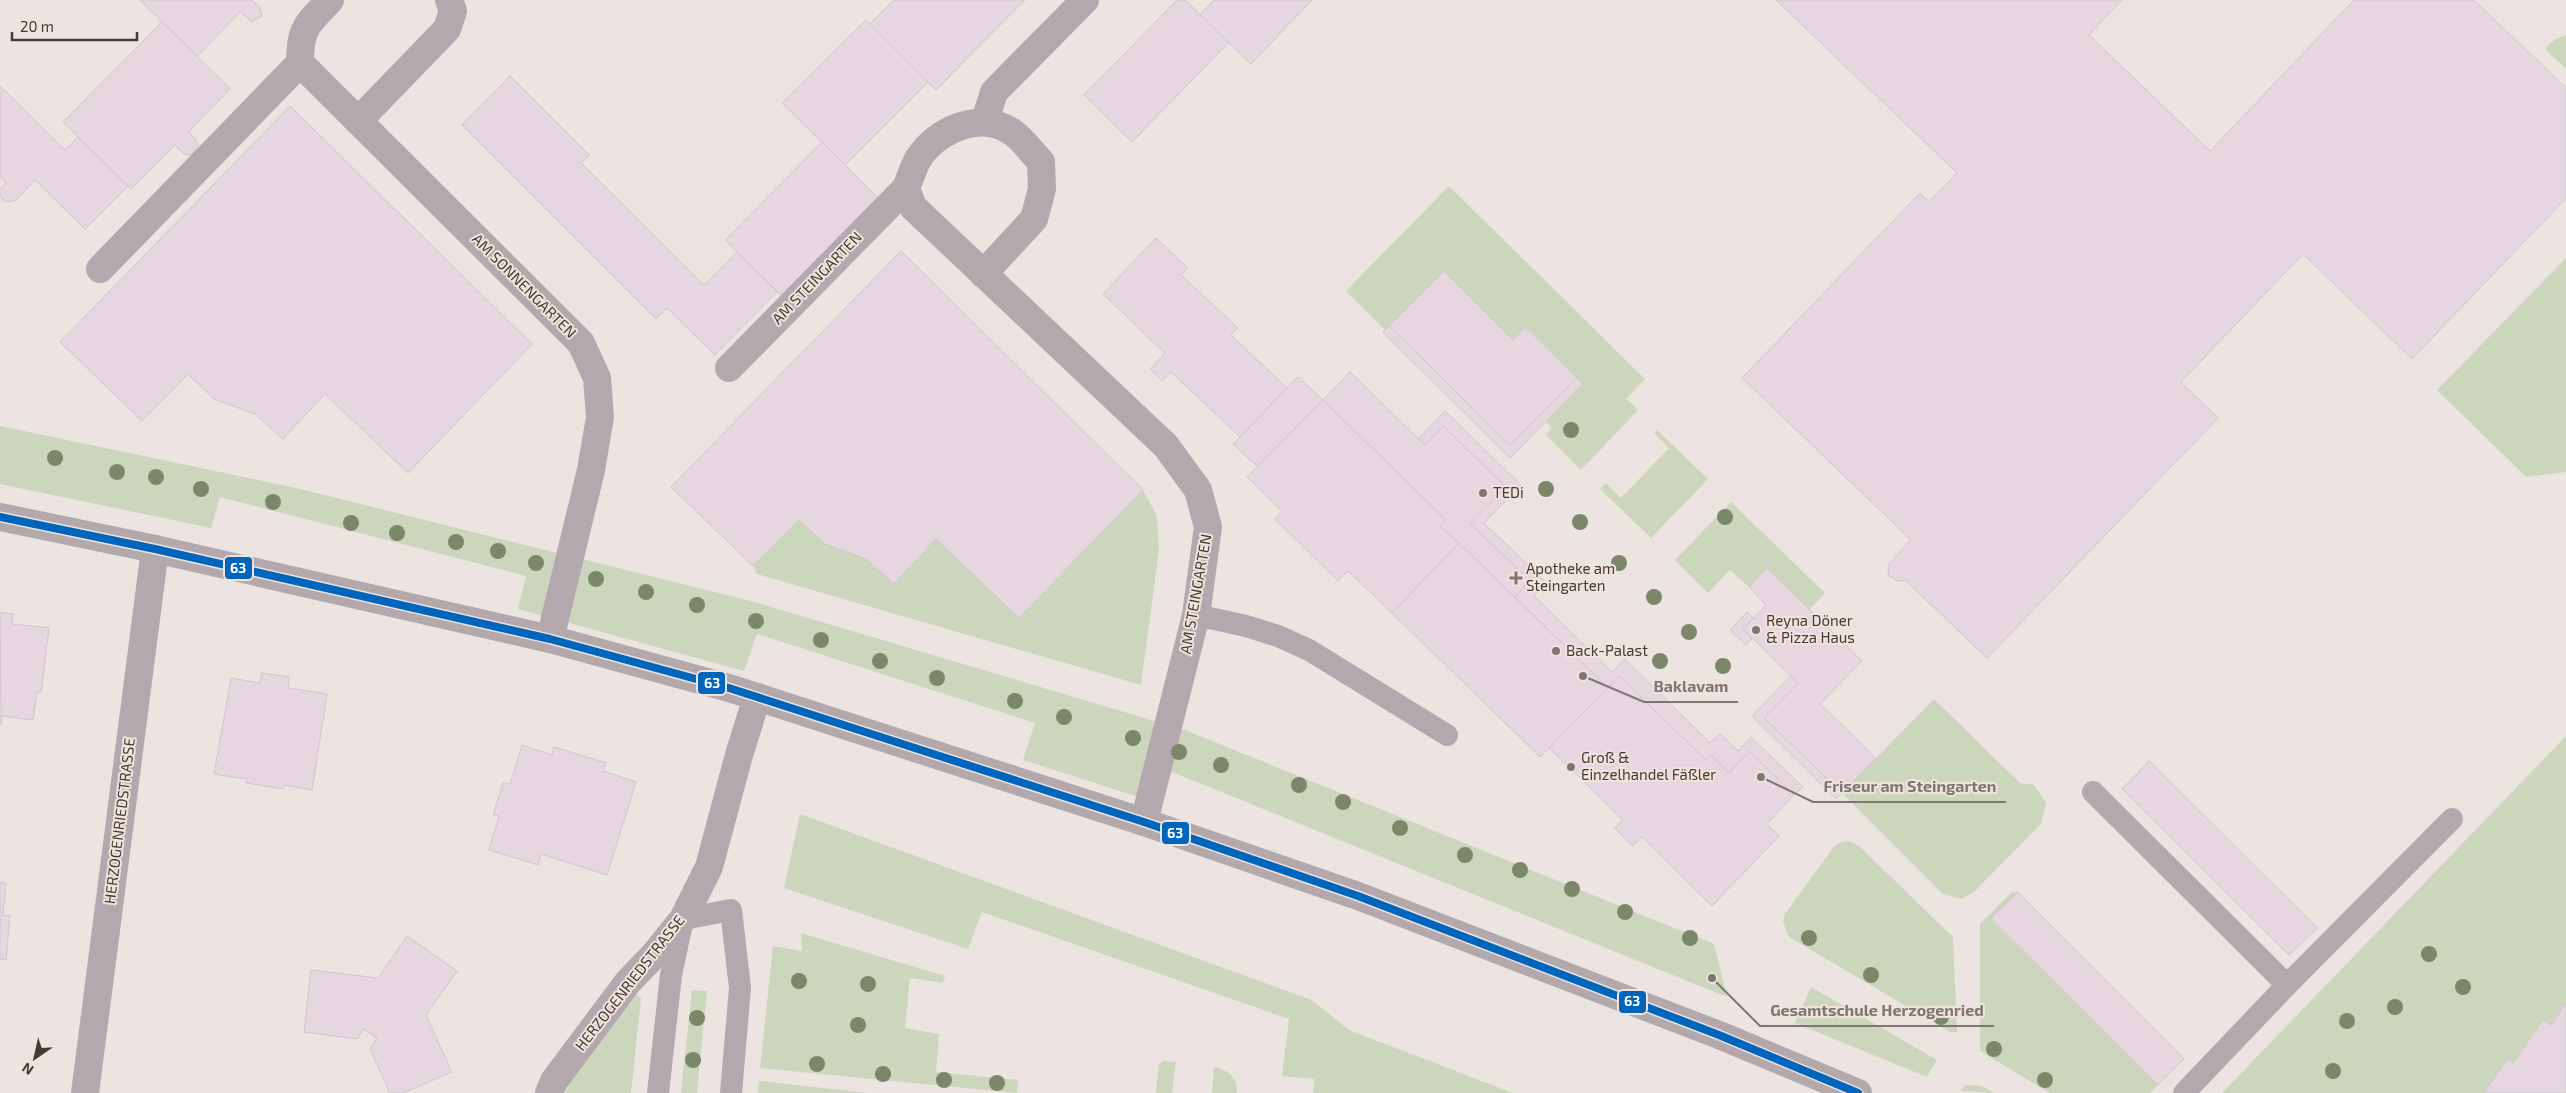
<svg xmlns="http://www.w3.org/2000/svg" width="2566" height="1093" font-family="'Exo 2',sans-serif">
	<rect width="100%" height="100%" fill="#ece4e0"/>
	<g fill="#ccd6bc">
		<polygon points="2566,35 2566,69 2545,49 2554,40"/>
		<polygon points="1449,186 1645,379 1626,399 1638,410 1581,470 1546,435 1552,428 1539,416 1577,378 1526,327 1513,340 1444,271 1385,330 1346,291"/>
		<polygon points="2566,258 2566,472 2526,477 2437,390"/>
		<polygon points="0,426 296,488 751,601 1185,730 1714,944 1727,997 1172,772 1157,803 1023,760 1035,723 757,634 744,671 518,609 526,576 220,497 211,528 0,484"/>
		<polygon points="1657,430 1708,479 1651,538 1600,489 1606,483 1621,498 1669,448 1654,433"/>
		<polygon points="1143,490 1157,516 1159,550 1141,685 757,574 753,566 799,520 866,559 894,584 936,539 1019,618"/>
		<polygon points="1731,502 1825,593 1809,610 1767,569 1749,587 1730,570 1708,593 1675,560"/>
		<polygon points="1934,699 2020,783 2034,785 2046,803 2041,824 1975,891 1962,899 1943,894 1842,793"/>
		<polygon points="2566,736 2566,1003 2551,1025 2543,1020 2513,1063 2509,1059 2484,1093 2222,1093"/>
		<polygon points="800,814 1312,1000 1349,1030 1513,1093 1313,1093 1314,1079 1282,1076 1289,1019 982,912 968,949 784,888"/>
		<polygon points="1850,841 1859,846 1953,937 1957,1032 1950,1032 1789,937 1783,921 1785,914 1833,848 1841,842"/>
		<polygon points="2018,892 1991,919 2158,1085 2150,1093 2050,1093 1980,1051 1980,924 2011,893"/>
		<polygon points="801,933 945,976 943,983 910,978 905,1028 939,1034 936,1072 1018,1080 1017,1093 760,1068 773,946 802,951"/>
		<polygon points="1811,987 1937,1060 1927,1077 1795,1023"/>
		<polygon points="692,990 707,991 697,1093 681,1093"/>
		<polygon points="635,993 641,998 631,1093 566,1093 573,1071"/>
		<polygon points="1164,1061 1176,1062 1172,1093 1156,1093 1159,1064"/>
		<path d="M1214 1067C1228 1070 1238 1078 1237 1093H1212Z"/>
		<polygon points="759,1081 868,1093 758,1093"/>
		<polygon points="1965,1085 1982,1086 1994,1093 1960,1091"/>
	</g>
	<g fill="#e6d6df" stroke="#cdc8c8">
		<polygon points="140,0 252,0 260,8 262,16 252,22 240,12 197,56"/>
		<polygon points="894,0 1025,0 936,90 870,24"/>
		<polygon points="1177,0 1185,0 1229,42 1132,142 1084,95"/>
		<polygon points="1214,0 1312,0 1251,64 1200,15"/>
		<polygon points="1776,0 2122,0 2089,35 2210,151 2354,0 2474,0 2566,88 2566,198 2412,359 2303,254 2181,382 2218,418 1987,658 1905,580 1898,581 1888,575 1889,564 1911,540 1742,378 1920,193 1929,202 1957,173"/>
		<polygon points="866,20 928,82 845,165 782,103"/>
		<polygon points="162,22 230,89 189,131 199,145 192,155 184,154 175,145 131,189 63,122"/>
		<polygon points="510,76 589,155 581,163 704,285 737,252 777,292 715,355 667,308 656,319 462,125"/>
		<polygon points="0,86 65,150 78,137 128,186 85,229 35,180 16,200 6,202 0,197 0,190 6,182 0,177"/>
		<polygon points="290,106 532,344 408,473 325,394 283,439 255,414 214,399 188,374 142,421 60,342"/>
		<polygon points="822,142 880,200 783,297 725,240"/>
		<polygon points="1156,238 1188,268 1181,275 1238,328 1231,335 1287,388 1240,437 1171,372 1162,381 1150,369 1165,353 1103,294"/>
		<polygon points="901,251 1143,490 1019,618 936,539 894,584 866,559 825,544 799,520 753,566 671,487"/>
		<polygon points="1444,271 1513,340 1525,327 1577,378 1510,445 1389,326"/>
		<polygon points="1389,326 1510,445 1577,378 1583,384 1510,458 1383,332"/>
		<polygon points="1350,372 1425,445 1443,426 1506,487 1470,523 1530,581 1515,597 1440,526 1446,520 1323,400"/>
		<polygon points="1298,377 1323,400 1258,467 1233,444"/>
		<polygon points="1323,400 1446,520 1440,526 1459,543 1392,613 1348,571 1338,581 1275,519 1282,511 1247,477"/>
		<polygon points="1445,411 1521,485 1484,523 1547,583 1534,596 1612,672 1625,659 1710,743 1720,733 1738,751 1751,737 1803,787 1794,795 1749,751 1729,773 1711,755 1706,760 1619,676 1608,688 1515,597 1530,581 1470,523 1506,487 1443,426 1425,445 1419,438"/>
		<polygon points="1459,543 1608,688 1540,757 1392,613"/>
		<polygon points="1767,568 1862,661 1820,704 1876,758 1842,793 1764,718 1798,683 1743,629 1766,605 1749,587"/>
		<polygon points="0,612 13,614 12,624 49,628 41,692 37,692 33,720 2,716 1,725"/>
		<polygon points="1747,612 1753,618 1743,629 1752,639 1746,645 1730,630"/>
		<polygon points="262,673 289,677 288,688 327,694 312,790 284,785 283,789 246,783 246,779 214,774 231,678 260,683"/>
		<polygon points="1619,676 1706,760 1711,755 1729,773 1749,751 1794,795 1767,824 1779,836 1712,906 1642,837 1633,846 1624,838 1615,828 1623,820 1549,748"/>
		<polygon points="1791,676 1798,683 1764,718 1842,793 1836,799 1752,716"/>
		<polygon points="522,745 552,755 554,747 606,763 603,771 636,782 607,875 541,854 538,865 489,850 499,816 493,815 503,783 510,784"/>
		<polygon points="2149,761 2317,928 2289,955 2122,789"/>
		<polygon points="0,882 6,883 3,915 10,916 6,960 0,959"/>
		<polygon points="2018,892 2184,1059 2158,1085 1991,918"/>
		<polygon points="407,936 457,971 426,1015 452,1072 403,1093 390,1093 370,1049 377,1038 364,1029 357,1039 304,1032 311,970 378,978"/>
		<polygon points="2566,1003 2566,1093 2484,1093 2508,1058 2513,1063 2543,1020 2551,1025"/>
	</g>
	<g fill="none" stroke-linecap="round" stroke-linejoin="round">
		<g stroke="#b3a8ae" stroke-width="22">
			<polyline points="1196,615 1246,626 1278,636 1309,650 1447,735"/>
			<polyline points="2093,792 2287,985"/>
			<polyline points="658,1093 671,975 683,919 731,910 740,988 731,1093"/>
			<polyline points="2184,1093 2287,985 2452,819"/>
		</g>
		<g stroke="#b3a8ae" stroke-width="28">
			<path d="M330 0C307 25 300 27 300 63L581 343 597 378 600 417 591 470 550 639"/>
			<polyline points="358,121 447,29 453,11 449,0"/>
			<polyline points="985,121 994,92 1085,0"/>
			<polyline points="100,269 300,63"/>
			<path d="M983 274 1034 219 1042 189 1041 162C1032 153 1023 139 1012 132 981 110 936 130 918 159 913 168 910 179 906 188L913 207 1166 446 1198 490 1208 527 1196 615 1144 822"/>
			<polyline points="729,368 906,188"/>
			<polyline points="85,1093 155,549"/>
			<polyline points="549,1093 554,1081 628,982 654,955 683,919 709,867 739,755 757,697"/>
		</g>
		<polyline stroke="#b3a8ac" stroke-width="28" points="0,517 155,549 550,639 729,688 1144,822 1358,896 1719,1035 1858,1093"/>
		<defs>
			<polyline id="bus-1" points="0,517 155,549 550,639 729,688 1144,822 1358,896 1719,1035 1858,1093"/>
		</defs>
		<use href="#bus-1" stroke="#f1e3db" stroke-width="11"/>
		<use href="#bus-1" stroke="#0065bd" stroke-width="8"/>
	</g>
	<g fill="#7c8669">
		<circle cx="1571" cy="430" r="8"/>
		<circle cx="55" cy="458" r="8"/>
		<circle cx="117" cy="472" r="8"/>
		<circle cx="156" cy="477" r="8"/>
		<circle cx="201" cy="489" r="8"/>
		<circle cx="1546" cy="489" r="8"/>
		<circle cx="273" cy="502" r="8"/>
		<circle cx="1725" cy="517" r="8"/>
		<circle cx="1580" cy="522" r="8"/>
		<circle cx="351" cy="523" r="8"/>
		<circle cx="397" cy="533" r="8"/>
		<circle cx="456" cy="542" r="8"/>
		<circle cx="498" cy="551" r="8"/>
		<circle cx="536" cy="563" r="8"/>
		<circle cx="1619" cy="563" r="8"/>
		<circle cx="596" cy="579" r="8"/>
		<circle cx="646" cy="592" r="8"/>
		<circle cx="1654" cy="597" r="8"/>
		<circle cx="697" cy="605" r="8"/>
		<circle cx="756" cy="621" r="8"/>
		<circle cx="1689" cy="632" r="8"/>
		<circle cx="821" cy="640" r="8"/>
		<circle cx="880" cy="661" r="8"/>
		<circle cx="1660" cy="661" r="8"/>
		<circle cx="1723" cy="666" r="8"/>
		<circle cx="937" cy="678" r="8"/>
		<circle cx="1015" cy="701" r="8"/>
		<circle cx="1064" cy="717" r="8"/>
		<circle cx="1133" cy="738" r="8"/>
		<circle cx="1179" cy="752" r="8"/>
		<circle cx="1221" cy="765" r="8"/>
		<circle cx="1299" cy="785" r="8"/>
		<circle cx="1343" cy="802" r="8"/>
		<circle cx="1400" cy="828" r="8"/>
		<circle cx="1465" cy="855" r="8"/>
		<circle cx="1520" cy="870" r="8"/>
		<circle cx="1572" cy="889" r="8"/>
		<circle cx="1625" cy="912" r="8"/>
		<circle cx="1690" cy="938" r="8"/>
		<circle cx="1809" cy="938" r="8"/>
		<circle cx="2429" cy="954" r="8"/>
		<circle cx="1871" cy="975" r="8"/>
		<circle cx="799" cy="981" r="8"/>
		<circle cx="868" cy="984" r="8"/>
		<circle cx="2463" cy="987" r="8"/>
		<circle cx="2395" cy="1007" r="8"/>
		<circle cx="1941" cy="1017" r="8"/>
		<circle cx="697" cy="1018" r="8"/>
		<circle cx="2347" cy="1021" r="8"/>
		<circle cx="858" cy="1025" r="8"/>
		<circle cx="1994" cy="1049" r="8"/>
		<circle cx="693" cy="1060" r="8"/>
		<circle cx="817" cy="1064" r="8"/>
		<circle cx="2333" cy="1071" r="8"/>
		<circle cx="883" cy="1074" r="8"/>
		<circle cx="944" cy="1080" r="8"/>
		<circle cx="2045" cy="1080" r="8"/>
		<circle cx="997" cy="1083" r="8"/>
	</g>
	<g fill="#7d7773" stroke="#f1e3db" stroke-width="2">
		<circle cx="1483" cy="493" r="5"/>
		<path d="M1513.5 570.5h5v5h5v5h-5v5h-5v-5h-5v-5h5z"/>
		<circle cx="1756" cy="630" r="5"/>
		<circle cx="1556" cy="651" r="5"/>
		<circle cx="1571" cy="767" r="5"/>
	</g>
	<g text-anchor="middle" stroke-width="4" stroke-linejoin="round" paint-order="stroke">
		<g font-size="15" fill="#413c38" stroke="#f1e3db">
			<text transform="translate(817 278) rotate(-46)" y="5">AM STEINGARTEN</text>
			<text transform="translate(524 286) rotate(45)" y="5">AM SONNENGARTEN</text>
			<text transform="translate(1196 594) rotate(-80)" y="5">AM STEINGARTEN</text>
			<text transform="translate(120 821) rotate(-83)" y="5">HERZOGENRIEDSTRASSE</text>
			<text transform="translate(630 983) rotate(-52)" y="5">HERZOGENRIEDSTRASSE</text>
		</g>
		<g font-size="15" fill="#413c38" stroke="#f1e3db" text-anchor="start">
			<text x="1493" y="498">TEDi</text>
			<text x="1526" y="574">Apotheke am<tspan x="1526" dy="17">Steingarten</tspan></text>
			<text x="1766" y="626">Reyna Döner<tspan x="1766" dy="17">&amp; Pizza Haus</tspan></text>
			<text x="1566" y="656">Back-Palast</text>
			<text x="1581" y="763">Groß &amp;<tspan x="1581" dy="17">Einzelhandel Fäßler</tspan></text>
		</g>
	</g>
	<path fill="none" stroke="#7d7773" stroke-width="2" d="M1583 676L1644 702H1738M1761 777L1813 802H2006M1712 978L1760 1026H1994"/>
	<g fill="#7d7773" stroke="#f1e3db" stroke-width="2">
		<circle cx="1583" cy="676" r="5"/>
		<circle cx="1761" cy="777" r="5"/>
		<circle cx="1712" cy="978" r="5"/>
	</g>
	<g font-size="16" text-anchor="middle" font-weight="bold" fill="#7d7773" stroke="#f1e3db" stroke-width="4" stroke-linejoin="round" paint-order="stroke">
		<text x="1691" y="692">Baklavam</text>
		<text x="1910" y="792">Friseur am Steingarten</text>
		<text x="1877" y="1016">Gesamtschule Herzogenried</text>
	</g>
	<g stroke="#f1e3db" stroke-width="2">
		<rect x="224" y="556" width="29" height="24" rx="5" fill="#0065bd"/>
		<rect x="697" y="671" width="29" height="24" rx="5" fill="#0065bd"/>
		<rect x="1161" y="821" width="29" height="24" rx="5" fill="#0065bd"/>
		<rect x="1618" y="990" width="29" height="24" rx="5" fill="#0065bd"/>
	</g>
	<g font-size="14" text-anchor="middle" font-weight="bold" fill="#fff">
		<text x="238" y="573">63</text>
		<text x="712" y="688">63</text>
		<text x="1175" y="838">63</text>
		<text x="1632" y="1006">63</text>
	</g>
	<g transform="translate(35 1058) rotate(214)" stroke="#f1e3db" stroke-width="4" paint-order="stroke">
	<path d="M0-4L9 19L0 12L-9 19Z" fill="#413c38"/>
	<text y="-8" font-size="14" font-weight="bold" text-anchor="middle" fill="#413c38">N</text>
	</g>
	<path d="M12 32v8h125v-8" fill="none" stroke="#413c38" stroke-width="2.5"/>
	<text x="20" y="32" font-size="15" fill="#413c38" stroke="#f1e3db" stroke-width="4" paint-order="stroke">20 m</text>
</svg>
